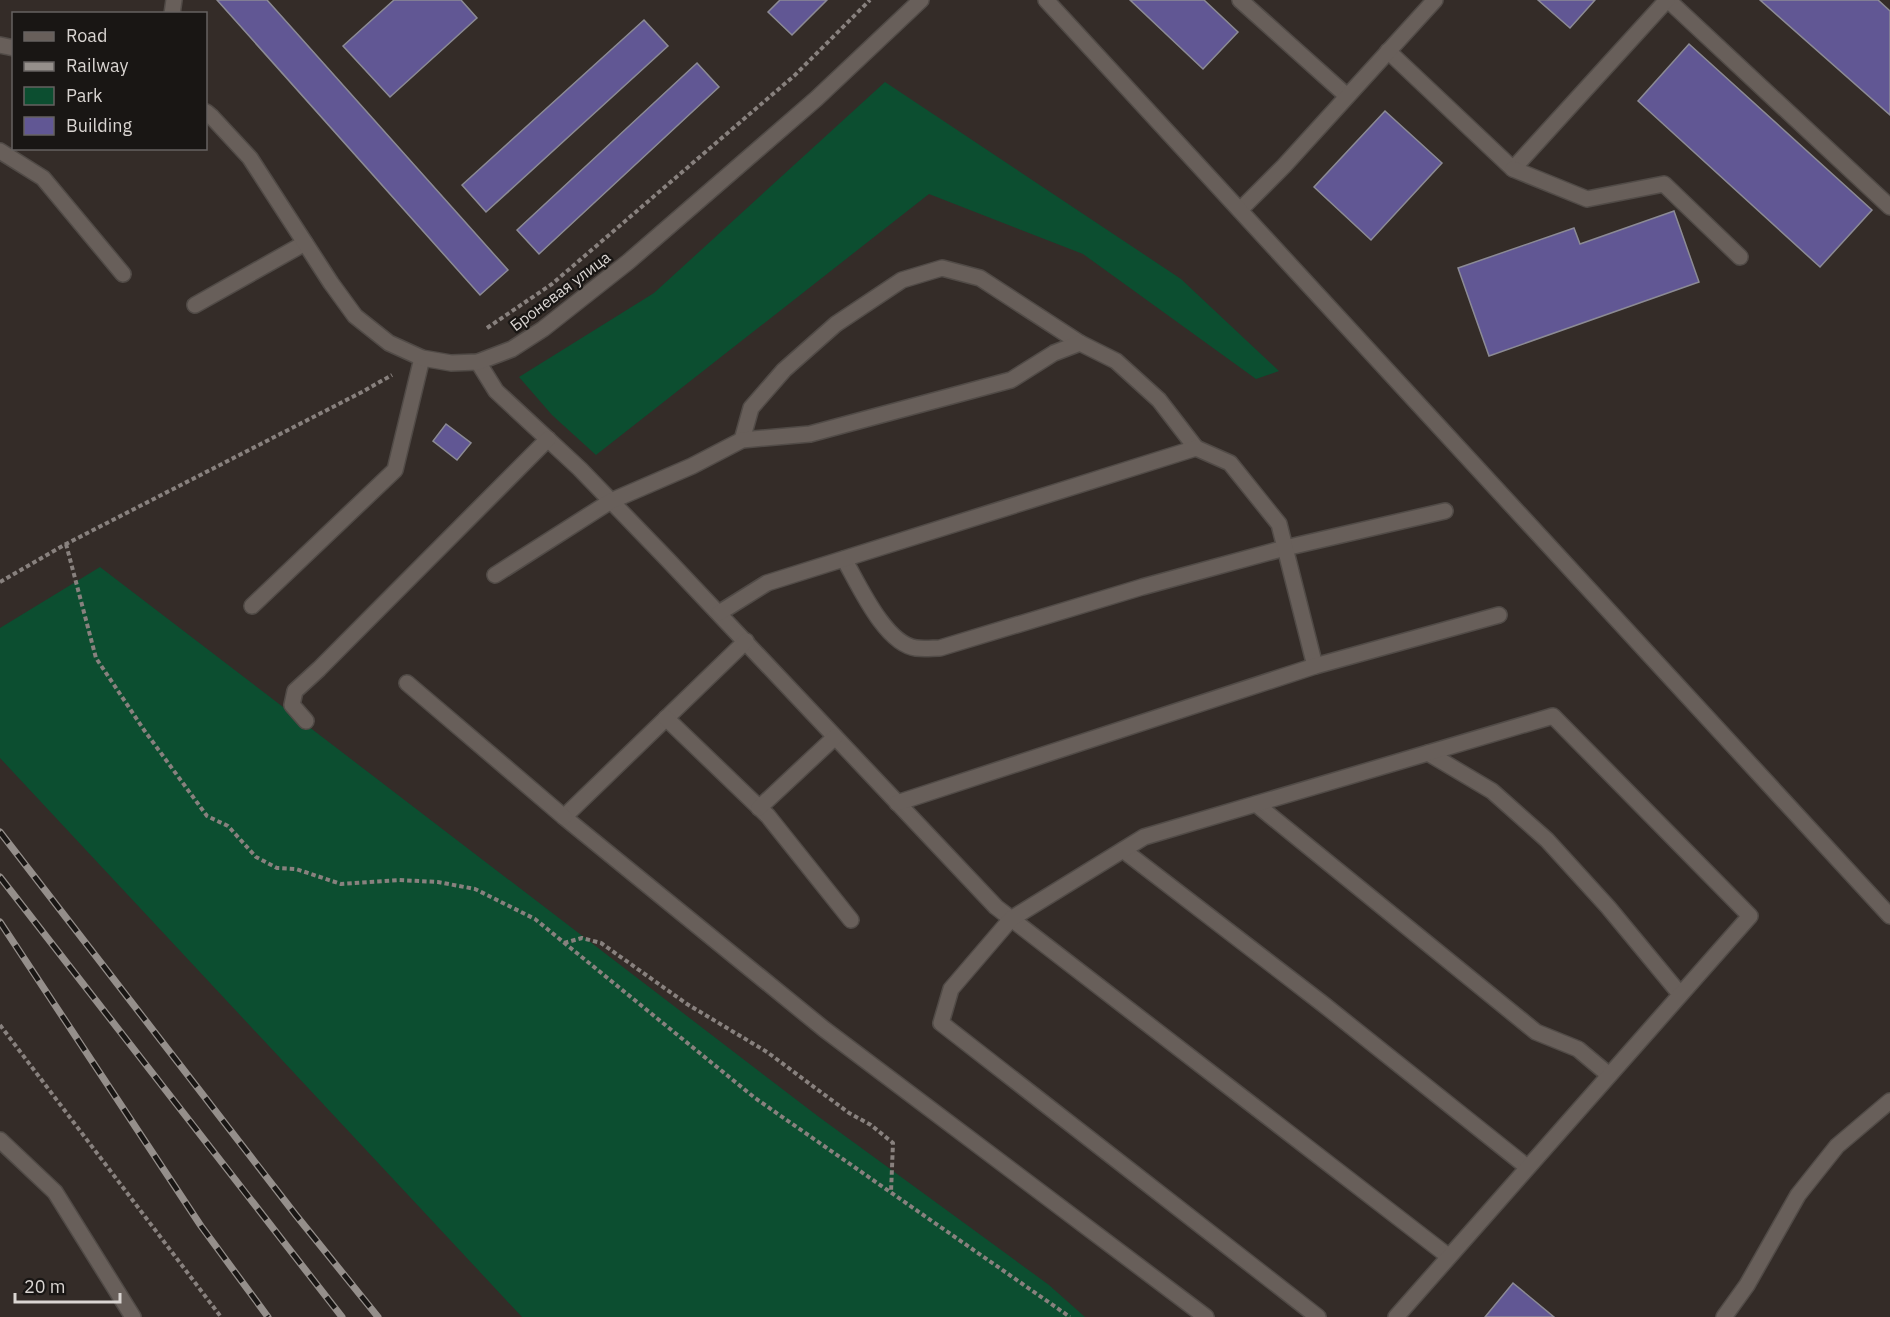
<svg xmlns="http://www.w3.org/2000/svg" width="1890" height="1317" font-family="'IBM Plex Sans',sans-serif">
	<rect width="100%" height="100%" fill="#342c28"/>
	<g fill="#0c4e30">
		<polygon points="885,82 1181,279 1279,371 1256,379 1083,254 929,194 596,455 552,415 519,377 654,293"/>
		<polygon points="100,567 819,1117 1049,1285 1085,1317 522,1317 0,758 0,628"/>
	</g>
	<g fill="#615794" stroke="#8c8b95" stroke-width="1.5">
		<polygon points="217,0 267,0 508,270 480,295"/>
		<polygon points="394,0 461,0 477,18 390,97 343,46"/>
		<polygon points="780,0 827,0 792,35 768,12"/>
		<polygon points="1130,0 1204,0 1238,32 1203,69"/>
		<polygon points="1538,0 1595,0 1570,28"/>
		<polygon points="1760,0 1878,0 1890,11 1890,115"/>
		<polygon points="644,20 668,46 486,212 462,185"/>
		<polygon points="1689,44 1872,210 1820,267 1638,101"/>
		<polygon points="697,63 719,87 539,254 517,230"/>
		<polygon points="1385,111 1442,163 1371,240 1314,187"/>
		<polygon points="1674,211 1699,282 1489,356 1458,268 1574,228 1580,244"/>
		<polygon points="446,424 471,443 457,460 433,441"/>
		<polygon points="1513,1283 1554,1317 1485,1317"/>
	</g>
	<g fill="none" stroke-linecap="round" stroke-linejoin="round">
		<defs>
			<g id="lane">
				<polyline points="1240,0 1347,96"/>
				<polyline points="1668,0 1890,207"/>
				<polyline points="172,14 174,0"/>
				<polyline points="1388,51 1513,169 1667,0"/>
				<polyline points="0,151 43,178 123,274"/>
				<polyline points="1513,169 1587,199 1664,184 1740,257"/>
				<polyline points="1240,210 1284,166 1435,0"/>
				<polyline points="195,305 305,243"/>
				<polyline points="478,362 496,391 580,469 668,560 996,907 1448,1256"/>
				<polyline points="742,440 751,408 784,370 836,324 902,280 942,268 980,278 1080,343"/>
				<path d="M844 559C859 585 885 644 916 648 924 649 933 648 940 648L1142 587 1285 548 1445 511"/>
				<polyline points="495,575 611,501 692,466 742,440 810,434 1011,380 1054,353 1080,343 1116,361 1159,400 1196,448"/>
				<polyline points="252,606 395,470 422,358"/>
				<polyline points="719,613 767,583 1196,448 1230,463 1279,524 1315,666"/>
				<polyline points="746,641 564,817 824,1029 1206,1317"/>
				<polyline points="407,683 564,817"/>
				<polyline points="666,718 768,816 851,920"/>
				<polyline points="306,721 292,705 295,691 319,669 548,439"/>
				<polyline points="1428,753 1492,791 1547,840 1608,907 1680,994"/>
				<polyline points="897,803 1315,666 1499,615"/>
				<polyline points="1256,804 1536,1032 1578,1049 1609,1075"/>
				<polyline points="759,808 835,737"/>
				<polyline points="1123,850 1323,1004 1527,1167"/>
				<polyline points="0,1140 55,1192 133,1317"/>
				<polyline points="1318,1317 941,1023 951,989 1011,919 1144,837 1553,716 1750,916 1396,1317"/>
				<polyline points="1724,1317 1747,1285 1798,1195 1837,1146 1890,1101"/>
			</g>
			<g id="street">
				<polyline points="1046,0 1890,916"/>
				<polyline points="0,45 14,48"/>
				<polyline points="206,112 212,117 250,158 331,283 355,316 389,343 422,358 451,363 478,362 512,349 543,329 628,262 816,99 921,0"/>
			</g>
		</defs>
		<use href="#lane" stroke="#514b47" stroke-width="18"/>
		<use href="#street" stroke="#514b47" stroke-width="18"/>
		<g stroke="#88817e" stroke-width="4" stroke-dasharray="4.5 3" stroke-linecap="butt">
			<polyline points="487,328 552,284 795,75 870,0"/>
			<polyline points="66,544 96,658 144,730 207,816 228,826 256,857 277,868 296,869 341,884 399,880 438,882 475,889 535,919 755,1098 1070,1317"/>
			<polyline points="0,582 66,544 362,392 392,375"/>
			<polyline points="564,943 582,938 601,943 687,1004 767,1052 849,1113 871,1125 893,1143 891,1192"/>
			<polyline points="0,1025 221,1317"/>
		</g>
		<use href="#lane" stroke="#685f5a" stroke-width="15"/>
		<use href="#street" stroke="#685f5a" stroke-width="15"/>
		<defs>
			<g id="rail">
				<polyline points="0,832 295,1214 378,1317"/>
				<polyline points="0,877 342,1317"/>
				<polyline points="0,922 201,1226 268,1317"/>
			</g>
		</defs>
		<use href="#rail" stroke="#958f8b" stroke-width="7"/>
		<use href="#rail" stroke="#191614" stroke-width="4.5" stroke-dasharray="14" stroke-linecap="butt"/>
	</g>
	<g text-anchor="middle" stroke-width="4.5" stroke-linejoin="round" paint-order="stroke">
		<g font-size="16" fill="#dad5d2" stroke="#191614">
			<text transform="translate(560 291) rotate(-37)" y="6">Броневая улица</text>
		</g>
	</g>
	<rect x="12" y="12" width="195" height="138" fill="#191614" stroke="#666260" stroke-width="1.5"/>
	<rect x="24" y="32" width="30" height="9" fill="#685f5a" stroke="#666260" stroke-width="1.5"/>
	<text x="66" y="42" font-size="18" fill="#dad5d2">Road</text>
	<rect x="24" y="62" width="30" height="9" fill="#958f8b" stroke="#666260" stroke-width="1.5"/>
	<text x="66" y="72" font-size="18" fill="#dad5d2">Railway</text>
	<rect x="24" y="87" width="30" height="18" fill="#0c4e30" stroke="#666260" stroke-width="1.5"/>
	<text x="66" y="102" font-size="18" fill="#dad5d2">Park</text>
	<rect x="24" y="117" width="30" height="18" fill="#615794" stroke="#666260" stroke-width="1.5"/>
	<text x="66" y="132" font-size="18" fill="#dad5d2">Building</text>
	<path d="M15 1293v9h105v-9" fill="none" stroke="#dad5d2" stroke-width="3"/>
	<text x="24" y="1293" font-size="18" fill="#dad5d2" stroke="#191614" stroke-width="4.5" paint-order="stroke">20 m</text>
</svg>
